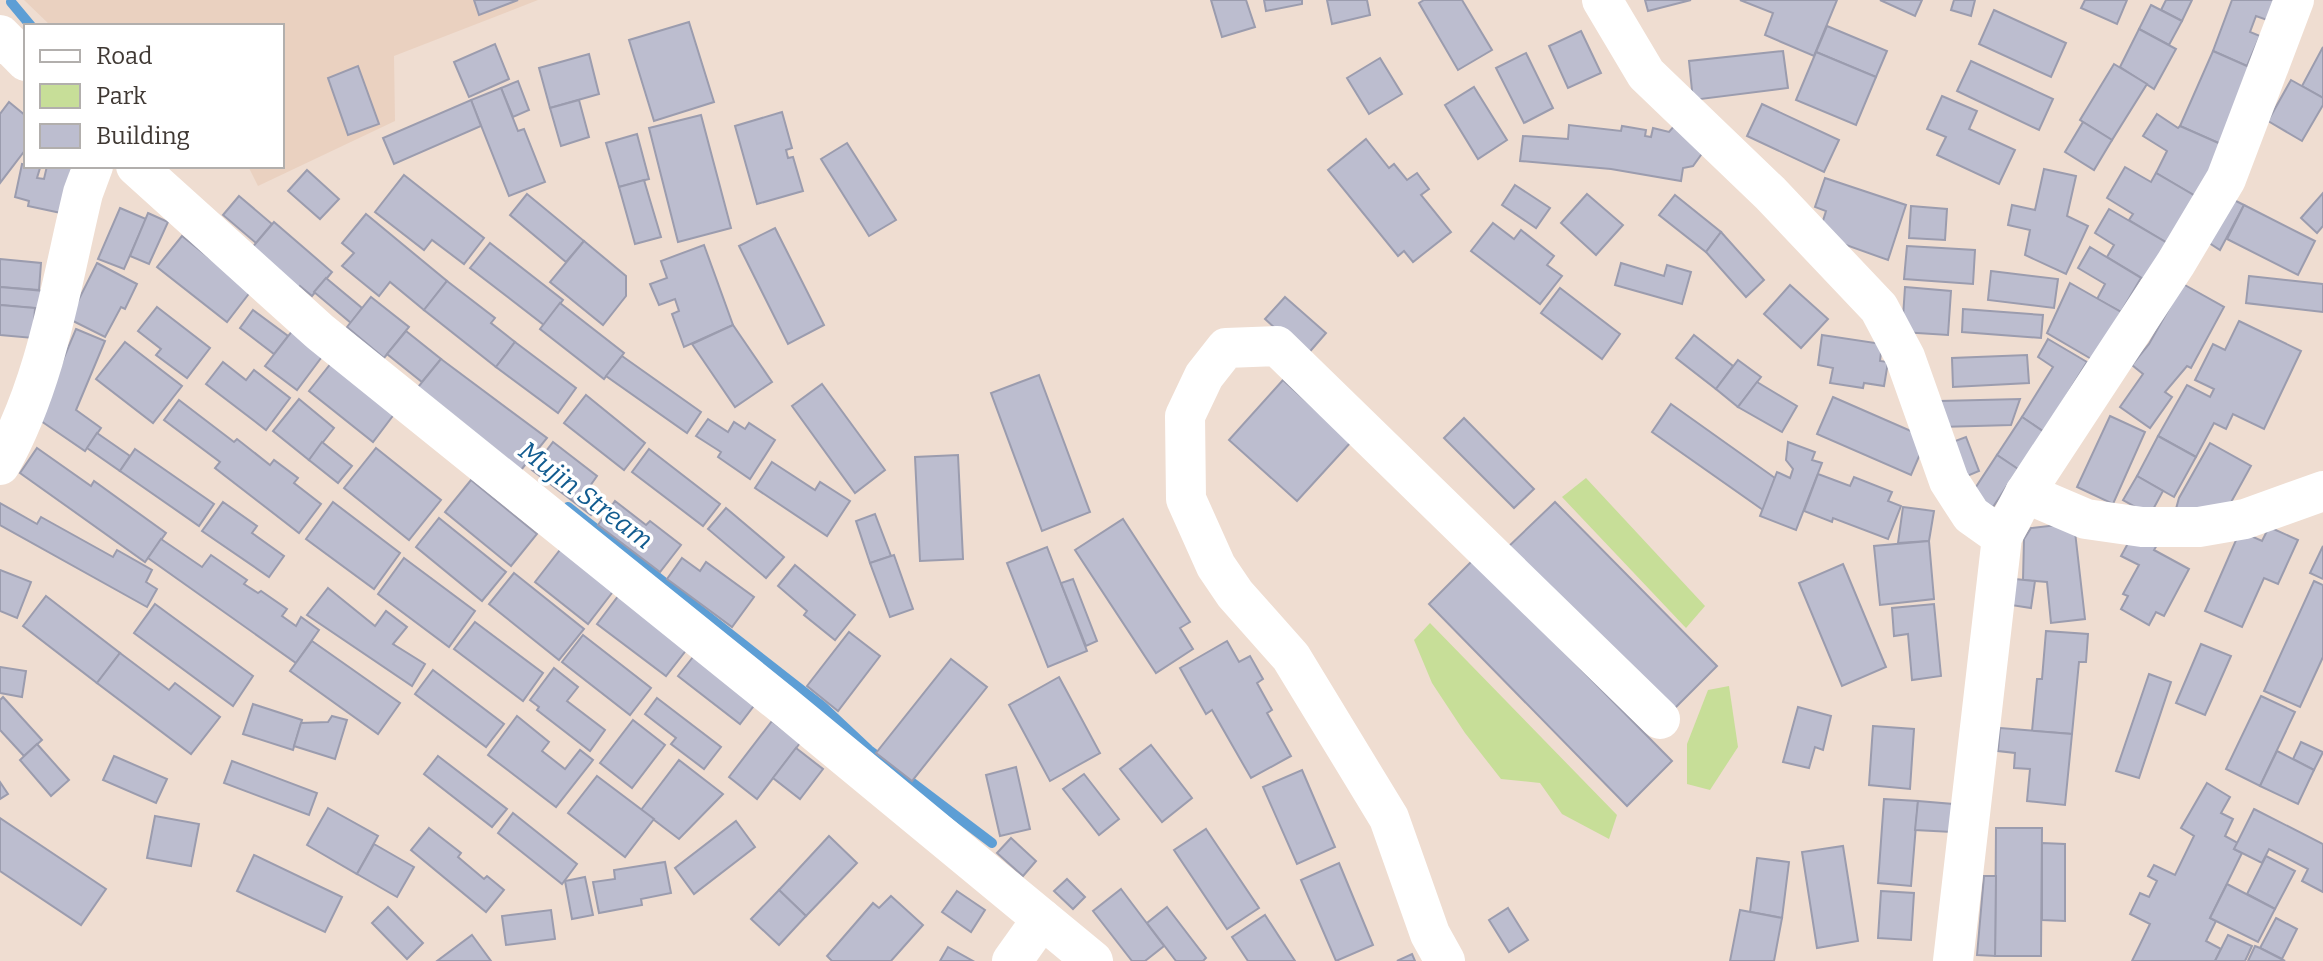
<svg xmlns="http://www.w3.org/2000/svg" width="2323" height="961" font-family="Bitter,serif">
	<rect width="100%" height="100%" fill="#efddd1"/>
	<polygon fill="#ead1c0" points="24,0 538,0 394,56 395,121 258,186 248,166 282,166 282,26 51,26"/>
	<g fill="#c7de98">
		<polygon points="1586,478 1705,606 1686,628 1562,497"/>
		<polygon points="1430,623 1617,815 1609,839 1562,814 1540,783 1501,779 1465,733 1432,683 1414,640"/>
		<polygon points="1729,686 1738,747 1710,790 1687,784 1687,744 1708,690"/>
	</g>
	<g fill="none" stroke-linecap="round" stroke-linejoin="round">
		<g stroke="#5d9ed5" stroke-width="10">
			<polyline points="11,2 31,26"/>
			<polyline points="568,507 822,706 869,750 992,843"/>
		</g>
	</g>
	<g fill="#bcbdcf" stroke="#9b9cae" stroke-width="2">
		<polygon points="474,0 518,0 479,15"/>
		<polygon points="1211,0 1246,0 1255,27 1222,37"/>
		<polygon points="1264,0 1302,0 1302,4 1266,11"/>
		<polygon points="1327,0 1367,0 1370,15 1332,24"/>
		<polygon points="1424,0 1462,0 1492,50 1458,70 1419,3"/>
		<polygon points="1645,0 1691,0 1648,11"/>
		<polygon points="1740,0 1837,0 1814,56 1765,35 1773,13"/>
		<polygon points="1880,0 1922,0 1915,16"/>
		<polygon points="1954,0 1975,0 1971,16 1951,10"/>
		<polygon points="2085,0 2127,0 2117,24 2081,8"/>
		<polygon points="2166,0 2192,0 2182,21 2161,10"/>
		<polygon points="2232,0 2277,0 2270,21 2256,16 2250,32 2260,36 2247,66 2213,51"/>
		<polygon points="2151,5 2182,21 2169,45 2139,29"/>
		<polygon points="1994,10 2066,43 2051,77 1979,44"/>
		<polygon points="689,22 714,102 654,121 629,40"/>
		<polygon points="1827,26 1887,51 1876,77 1816,52"/>
		<polygon points="2139,29 2176,49 2154,89 2120,67"/>
		<polygon points="1581,31 1601,73 1568,88 1549,46"/>
		<polygon points="495,44 509,79 469,97 454,62"/>
		<polygon points="2323,47 2323,98 2302,86"/>
		<polygon points="1783,51 1788,88 1693,100 1689,61"/>
		<polygon points="2213,51 2256,70 2223,145 2180,126"/>
		<polygon points="1816,52 1876,77 1856,125 1796,100"/>
		<polygon points="1526,53 1553,108 1524,123 1496,68"/>
		<polygon points="589,54 599,94 550,108 539,68"/>
		<polygon points="1380,58 1402,94 1369,114 1347,78"/>
		<polygon points="1971,61 2053,99 2039,130 1957,91"/>
		<polygon points="2114,64 2147,84 2112,140 2080,120"/>
		<polygon points="358,66 379,124 348,135 328,78"/>
		<polygon points="2291,80 2323,98 2323,105 2302,141 2268,121"/>
		<polygon points="518,81 529,110 513,117 501,88"/>
		<polygon points="1474,87 1507,140 1478,159 1445,105"/>
		<polygon points="501,88 518,131 524,129 545,182 509,196 471,100"/>
		<polygon points="1942,96 1977,111 1969,129 2015,150 1999,184 1937,155 1946,137 1927,129"/>
		<polygon points="471,100 481,126 394,164 383,138"/>
		<polygon points="579,100 589,137 561,146 550,108"/>
		<polygon points="9,102 26,116 26,149 0,183 0,114"/>
		<polygon points="1762,104 1839,140 1824,172 1747,136"/>
		<polygon points="782,112 792,148 786,150 788,158 793,157 803,191 757,204 735,126"/>
		<polygon points="2157,114 2178,128 2180,126 2223,145 2197,197 2156,173 2167,151 2143,136"/>
		<polygon points="701,115 731,228 678,242 649,128"/>
		<polygon points="2083,122 2112,140 2094,170 2065,152"/>
		<polygon points="1676,124 1706,148 1693,166 1683,168 1681,181 1611,169 1520,161 1523,136 1568,139 1569,125 1621,131 1622,126 1646,130 1645,136 1651,137 1653,128 1669,132"/>
		<polygon points="637,134 649,179 619,187 606,143"/>
		<polygon points="1366,139 1389,168 1394,164 1407,180 1417,173 1429,189 1421,195 1451,232 1413,262 1404,251 1398,256 1328,170"/>
		<polygon points="847,143 896,220 869,236 821,159"/>
		<polygon points="22,164 40,168 37,178 44,179 47,166 72,166 61,213 28,206 29,201 15,197"/>
		<polygon points="2125,167 2151,182 2156,173 2197,197 2169,244 2129,220 2133,214 2107,198"/>
		<polygon points="2044,169 2076,176 2067,216 2088,226 2066,274 2025,255 2030,230 2008,225 2012,205 2035,210"/>
		<polygon points="307,170 339,199 320,219 288,191"/>
		<polygon points="404,175 484,238 464,264 432,240 424,250 375,212"/>
		<polygon points="1825,178 1906,205 1888,260 1832,240 1821,227 1826,211 1815,207"/>
		<polygon points="644,180 661,237 635,244 619,187"/>
		<polygon points="1515,185 1550,208 1536,228 1502,205"/>
		<polygon points="2323,193 2323,226 2317,233 2301,218"/>
		<polygon points="527,194 584,241 566,262 510,215"/>
		<polygon points="1587,194 1623,225 1596,255 1561,223"/>
		<polygon points="1675,195 1721,232 1706,252 1659,215"/>
		<polygon points="239,196 272,224 256,243 223,215"/>
		<polygon points="2226,196 2244,205 2220,250 2203,239"/>
		<polygon points="2244,205 2315,241 2298,275 2227,239"/>
		<polygon points="1911,206 1947,209 1945,240 1909,238"/>
		<polygon points="120,208 146,219 124,269 98,259"/>
		<polygon points="2109,209 2169,244 2147,281 2107,257 2114,245 2095,233"/>
		<polygon points="148,213 168,222 149,264 130,256"/>
		<polygon points="366,214 447,281 424,310 390,282 379,296 342,266 354,253 342,243"/>
		<polygon points="274,222 332,272 312,296 300,286 298,289 251,249"/>
		<polygon points="1493,223 1514,239 1521,230 1554,256 1547,265 1562,276 1540,304 1471,251"/>
		<polygon points="775,228 824,325 788,344 739,246"/>
		<polygon points="1721,232 1764,280 1746,297 1706,252"/>
		<polygon points="182,236 251,291 227,322 157,267"/>
		<polygon points="584,241 626,276 626,296 603,325 550,282"/>
		<polygon points="490,243 563,300 544,325 470,268"/>
		<polygon points="704,245 733,325 684,347 672,314 679,311 675,299 659,305 650,284 667,278 661,261"/>
		<polygon points="1907,246 1975,250 1973,284 1904,279"/>
		<polygon points="2090,247 2141,278 2121,312 2097,299 2105,284 2078,268"/>
		<polygon points="0,259 41,263 39,290 0,287"/>
		<polygon points="97,263 137,284 125,309 121,307 105,337 69,319"/>
		<polygon points="1621,263 1664,276 1667,265 1691,272 1682,304 1615,285"/>
		<polygon points="1991,271 2058,279 2054,308 1988,300"/>
		<polygon points="2249,276 2323,284 2323,312 2246,303"/>
		<polygon points="326,278 362,308 351,323 314,292"/>
		<polygon points="447,281 495,318 491,323 515,342 496,367 424,310"/>
		<polygon points="2070,283 2121,312 2093,360 2047,333"/>
		<polygon points="2183,284 2224,307 2191,368 2187,366 2165,392 2172,397 2150,428 2120,407 2143,374 2132,365 2149,344"/>
		<polygon points="1790,285 1828,319 1801,348 1764,314"/>
		<polygon points="0,287 44,291 43,309 0,305"/>
		<polygon points="1905,287 1951,291 1948,335 1902,332"/>
		<polygon points="1560,288 1620,334 1602,359 1541,313"/>
		<polygon points="371,297 409,327 384,358 347,327"/>
		<polygon points="1285,297 1326,333 1306,356 1265,319"/>
		<polygon points="560,303 624,353 604,379 540,329"/>
		<polygon points="0,305 35,308 33,338 0,335"/>
		<polygon points="157,307 210,348 187,378 156,355 161,349 138,331"/>
		<polygon points="1963,309 2043,315 2041,338 1962,332"/>
		<polygon points="253,310 288,336 274,354 240,328"/>
		<polygon points="2239,321 2301,351 2264,429 2233,414 2226,429 2214,423 2196,457 2158,436 2187,385 2210,397 2214,389 2195,380 2213,344 2225,350"/>
		<polygon points="733,325 772,382 735,407 692,344"/>
		<polygon points="76,329 105,341 76,410 101,428 85,451 38,419"/>
		<polygon points="293,330 324,354 297,390 265,366"/>
		<polygon points="406,331 441,359 422,382 387,354"/>
		<polygon points="1694,335 1733,366 1716,389 1676,358"/>
		<polygon points="1822,335 1882,344 1880,361 1888,362 1884,386 1864,383 1863,388 1830,383 1833,368 1818,365"/>
		<polygon points="2048,339 2087,362 2044,432 2022,417 2053,367 2038,357"/>
		<polygon points="125,342 182,386 153,423 96,379"/>
		<polygon points="515,342 576,388 558,413 496,367"/>
		<polygon points="2027,355 2029,383 1953,387 1952,358"/>
		<polygon points="622,356 701,412 687,433 606,376"/>
		<polygon points="441,359 547,438 521,470 418,387"/>
		<polygon points="1738,360 1761,377 1738,407 1716,389"/>
		<polygon points="223,362 246,380 254,370 290,398 266,430 206,384"/>
		<polygon points="332,362 395,413 373,442 309,391"/>
		<polygon points="1039,375 1090,512 1042,531 991,393"/>
		<polygon points="1283,380 1351,442 1297,501 1229,440"/>
		<polygon points="1757,382 1797,406 1782,432 1738,407"/>
		<polygon points="822,384 885,470 855,493 792,406"/>
		<polygon points="586,395 645,443 624,470 564,423"/>
		<polygon points="1833,397 1927,438 1911,475 1817,434"/>
		<polygon points="299,399 334,428 309,460 273,431"/>
		<polygon points="2020,399 2011,425 1940,427 1940,401"/>
		<polygon points="179,400 234,442 237,439 270,465 274,460 298,478 294,483 321,504 299,533 215,468 220,462 164,420"/>
		<polygon points="1671,404 1775,478 1763,510 1652,432"/>
		<polygon points="2110,416 2145,432 2113,504 2077,487"/>
		<polygon points="2022,417 2050,436 2025,474 1997,455"/>
		<polygon points="1464,418 1534,489 1514,508 1444,438"/>
		<polygon points="708,419 728,432 734,422 745,429 749,423 775,440 750,479 718,457 721,452 696,436"/>
		<polygon points="97,433 130,456 120,471 87,448"/>
		<polygon points="2158,436 2196,457 2174,497 2137,476"/>
		<polygon points="1966,437 1979,471 1960,479 1947,444"/>
		<polygon points="322,442 352,466 338,483 309,460"/>
		<polygon points="553,442 597,476 590,486 604,497 591,515 532,470"/>
		<polygon points="1788,442 1815,452 1812,460 1822,463 1796,530 1760,516 1777,472 1790,478 1793,469 1786,460"/>
		<polygon points="2210,443 2251,466 2224,515 2174,516 2179,498"/>
		<polygon points="37,448 91,486 94,481 166,533 145,562 20,473"/>
		<polygon points="376,448 441,500 409,540 344,488"/>
		<polygon points="135,449 214,504 199,526 120,471"/>
		<polygon points="649,449 720,504 703,526 632,472"/>
		<polygon points="958,455 963,559 920,561 915,457"/>
		<polygon points="1997,455 2018,469 1993,507 1972,493"/>
		<polygon points="772,462 815,490 820,482 850,501 827,536 755,488"/>
		<polygon points="1818,474 1850,486 1854,477 1892,492 1888,501 1901,506 1888,539 1833,518 1832,522 1804,511"/>
		<polygon points="2137,476 2163,491 2150,515 2123,500"/>
		<polygon points="471,480 537,534 511,566 445,512"/>
		<polygon points="615,501 646,525 650,521 681,545 660,572 598,525"/>
		<polygon points="223,502 257,526 252,533 284,556 269,577 202,531"/>
		<polygon points="333,502 400,553 374,589 306,539"/>
		<polygon points="1555,502 1717,666 1670,713 1507,548"/>
		<polygon points="0,503 37,524 41,517 113,557 117,550 152,570 146,582 157,589 147,607 0,525"/>
		<polygon points="1903,507 1934,511 1929,541 1898,543"/>
		<polygon points="726,508 784,557 766,578 708,529"/>
		<polygon points="875,514 891,556 870,563 856,521"/>
		<polygon points="439,518 506,572 482,601 416,547"/>
		<polygon points="1123,519 1190,622 1180,628 1193,649 1156,673 1075,550"/>
		<polygon points="2074,523 2085,619 2051,623 2047,582 2023,580 2024,539 2031,528"/>
		<polygon points="2269,527 2298,540 2278,584 2264,578 2242,627 2205,611 2240,531 2262,541"/>
		<polygon points="2132,536 2160,540 2154,550 2189,569 2164,616 2156,612 2149,625 2121,609 2128,596 2123,594 2139,565 2121,556"/>
		<polygon points="161,539 202,567 211,555 247,580 244,584 258,593 261,591 287,609 282,616 296,626 301,617 319,630 296,663 148,558"/>
		<polygon points="1929,541 1934,599 1880,605 1874,546"/>
		<polygon points="563,546 615,589 588,624 535,582"/>
		<polygon points="2323,546 2323,579 2310,573"/>
		<polygon points="1047,547 1087,651 1048,667 1007,563"/>
		<polygon points="894,555 913,609 890,617 870,563"/>
		<polygon points="404,558 475,611 449,647 378,594"/>
		<polygon points="682,558 700,571 706,562 754,597 732,627 667,579"/>
		<polygon points="1473,560 1672,761 1627,806 1429,604"/>
		<polygon points="1843,564 1886,667 1842,686 1799,583"/>
		<polygon points="795,565 855,615 835,640 804,615 807,611 778,586"/>
		<polygon points="0,570 31,582 17,618 0,611"/>
		<polygon points="514,573 584,629 559,660 489,604"/>
		<polygon points="1073,579 1097,641 1086,646 1061,583"/>
		<polygon points="2015,579 2035,581 2031,608 2011,605"/>
		<polygon points="2314,581 2323,585 2323,657 2300,707 2264,691"/>
		<polygon points="328,588 375,626 386,611 407,627 393,644 425,664 412,686 307,615"/>
		<polygon points="622,591 691,644 666,676 597,624"/>
		<polygon points="46,596 120,653 97,683 23,626"/>
		<polygon points="155,604 253,676 233,706 134,633"/>
		<polygon points="1934,604 1941,676 1912,680 1908,634 1894,636 1892,608"/>
		<polygon points="475,622 543,673 523,701 454,649"/>
		<polygon points="2046,631 2088,634 2086,662 2079,662 2072,734 2032,731 2037,679 2042,679"/>
		<polygon points="849,632 880,656 838,711 807,686"/>
		<polygon points="583,635 651,688 630,715 562,662"/>
		<polygon points="312,641 400,703 378,734 290,671"/>
		<polygon points="1227,641 1239,662 1250,656 1263,679 1257,683 1272,710 1267,713 1291,756 1251,778 1212,710 1206,714 1180,668"/>
		<polygon points="2201,644 2231,656 2205,715 2176,703"/>
		<polygon points="120,653 169,690 175,683 220,717 191,754 97,683"/>
		<polygon points="693,657 759,699 740,724 678,676"/>
		<polygon points="951,659 987,687 912,781 876,753"/>
		<polygon points="0,667 26,671 22,697 0,693"/>
		<polygon points="554,668 578,687 567,701 605,730 590,751 537,710 539,707 530,700"/>
		<polygon points="433,670 504,724 486,747 415,694"/>
		<polygon points="2149,674 2171,682 2139,778 2116,771"/>
		<polygon points="1059,677 1100,753 1050,781 1009,705"/>
		<polygon points="2261,696 2295,712 2260,786 2226,769"/>
		<polygon points="3,697 42,740 24,756 0,730 0,700"/>
		<polygon points="657,698 721,747 704,769 671,744 676,738 645,714"/>
		<polygon points="253,704 302,720 293,750 243,734"/>
		<polygon points="1798,707 1831,716 1823,750 1815,747 1809,768 1783,762"/>
		<polygon points="332,716 347,720 335,759 294,746 301,723 328,722"/>
		<polygon points="517,716 549,742 542,751 565,769 580,750 593,760 556,807 488,755"/>
		<polygon points="633,720 665,745 632,788 600,763"/>
		<polygon points="772,721 800,743 757,799 729,777"/>
		<polygon points="1873,726 1914,729 1910,789 1869,785"/>
		<polygon points="2000,728 2072,734 2065,805 2027,801 2030,769 2014,768 2015,753 1998,751"/>
		<polygon points="2301,742 2323,752 2314,770 2293,759"/>
		<polygon points="37,744 69,780 51,796 20,760"/>
		<polygon points="1151,745 1192,798 1162,822 1120,769"/>
		<polygon points="796,748 823,769 800,799 773,778"/>
		<polygon points="2277,751 2314,770 2298,804 2260,786"/>
		<polygon points="114,756 167,779 156,803 103,780"/>
		<polygon points="438,756 507,809 492,827 424,774"/>
		<polygon points="679,760 723,794 679,839 641,810"/>
		<polygon points="232,761 317,793 309,815 224,783"/>
		<polygon points="1016,767 1030,829 1000,836 986,775"/>
		<polygon points="1302,770 1335,847 1297,864 1263,787"/>
		<polygon points="1084,774 1119,819 1099,835 1063,789"/>
		<polygon points="597,776 654,819 625,857 568,813"/>
		<polygon points="0,782 8,794 0,799"/>
		<polygon points="2207,783 2230,797 2221,813 2233,819 2225,836 2238,843 2234,849 2242,853 2210,918 2216,921 2206,941 2221,949 2215,961 2132,961 2150,924 2130,914 2140,893 2149,897 2157,881 2148,876 2154,865 2175,875 2194,836 2181,828"/>
		<polygon points="1884,799 1918,801 1911,886 1878,883"/>
		<polygon points="1918,801 1953,804 1952,832 1915,830"/>
		<polygon points="328,808 378,836 357,874 307,845"/>
		<polygon points="2254,809 2323,844 2323,892 2302,881 2308,869 2269,849 2262,863 2234,849"/>
		<polygon points="513,813 577,864 562,884 498,833"/>
		<polygon points="155,816 199,824 191,866 147,858"/>
		<polygon points="0,818 106,889 81,925 0,871"/>
		<polygon points="736,821 755,847 694,894 675,868"/>
		<polygon points="429,828 461,853 458,857 484,879 487,876 504,890 486,912 411,850"/>
		<polygon points="1996,828 2042,828 2041,956 1995,956"/>
		<polygon points="1206,829 1259,908 1227,929 1174,850"/>
		<polygon points="829,836 857,863 806,916 779,890"/>
		<polygon points="1011,838 1036,861 1023,876 997,853"/>
		<polygon points="2042,843 2065,844 2065,921 2042,920"/>
		<polygon points="374,844 414,867 397,897 357,874"/>
		<polygon points="1843,846 1858,941 1817,948 1802,852"/>
		<polygon points="254,855 342,897 325,932 237,891"/>
		<polygon points="2266,856 2295,871 2275,909 2247,894"/>
		<polygon points="1757,858 1789,862 1782,918 1750,912"/>
		<polygon points="665,862 671,893 641,899 642,905 599,913 593,882 615,879 614,870"/>
		<polygon points="1339,863 1373,945 1336,961 1301,880"/>
		<polygon points="1984,876 1996,876 1995,956 1977,955"/>
		<polygon points="585,877 593,915 572,919 565,881"/>
		<polygon points="1067,879 1085,897 1073,909 1054,891"/>
		<polygon points="2227,884 2275,909 2258,942 2210,918"/>
		<polygon points="1121,889 1164,946 1145,961 1132,961 1093,911"/>
		<polygon points="779,890 806,916 779,945 751,919"/>
		<polygon points="957,891 985,910 971,932 942,912"/>
		<polygon points="1881,891 1914,893 1911,940 1878,938"/>
		<polygon points="891,896 923,925 891,961 832,961 827,956 873,903 879,908"/>
		<polygon points="388,907 423,943 407,959 372,923"/>
		<polygon points="1167,907 1206,958 1203,961 1176,961 1147,923"/>
		<polygon points="1508,908 1528,940 1509,952 1489,920"/>
		<polygon points="551,910 555,939 506,945 502,916"/>
		<polygon points="1740,910 1782,918 1774,961 1730,961"/>
		<polygon points="1265,915 1295,961 1248,961 1232,937"/>
		<polygon points="2276,918 2297,929 2282,959 2260,948"/>
		<polygon points="472,935 491,961 437,961"/>
		<polygon points="2228,935 2252,946 2245,961 2215,961"/>
		<polygon points="2255,946 2260,948 2285,961 2248,961"/>
		<polygon points="948,947 973,961 940,961"/>
		<polygon points="1412,954 1415,961 1397,961"/>
	</g>
	<g fill="none" stroke-linecap="round" stroke-linejoin="round">
		<g stroke="#fff" stroke-width="40">
			<polyline points="1602,0 1646,74 1770,193 1879,308 1905,357 1949,481 1971,515 2002,537"/>
			<polyline points="0,35 26,61"/>
			<polyline points="136,166 320,332 783,705 1093,961"/>
			<path d="M0 465C47 382 61 284 83 193L93 166"/>
			<polyline points="2025,493 2086,519 2142,527 2199,527 2245,519 2323,491"/>
			<polyline points="1012,961 1042,919"/>
			<polyline points="1445,961 1430,934 1389,818 1291,657 1235,594 1216,566 1186,499 1185,416 1204,376 1226,348 1277,346 1660,719"/>
			<polyline points="1953,961 2002,537 2025,493 2176,263 2226,179 2294,0"/>
		</g>
	</g>
	<g text-anchor="middle" stroke-width="7" stroke-linejoin="round" paint-order="stroke">
		<g font-size="26" font-style="italic" fill="#115b8f" stroke="#fff">
			<text transform="translate(586 495) rotate(37)" y="9">Mujin Stream</text>
		</g>
	</g>
	<rect x="24" y="24" width="260" height="144" fill="#ffffff" stroke="#b2afad" stroke-width="2"/>
	<rect x="40" y="50" width="40" height="12" fill="#ffffff" stroke="#b2afad" stroke-width="2"/>
	<text x="96" y="64" font-size="24" fill="#3f3833">Road</text>
	<rect x="40" y="84" width="40" height="24" fill="#c7de98" stroke="#b2afad" stroke-width="2"/>
	<text x="96" y="104" font-size="24" fill="#3f3833">Park</text>
	<rect x="40" y="124" width="40" height="24" fill="#bcbdcf" stroke="#b2afad" stroke-width="2"/>
	<text x="96" y="144" font-size="24" fill="#3f3833">Building</text>
</svg>
